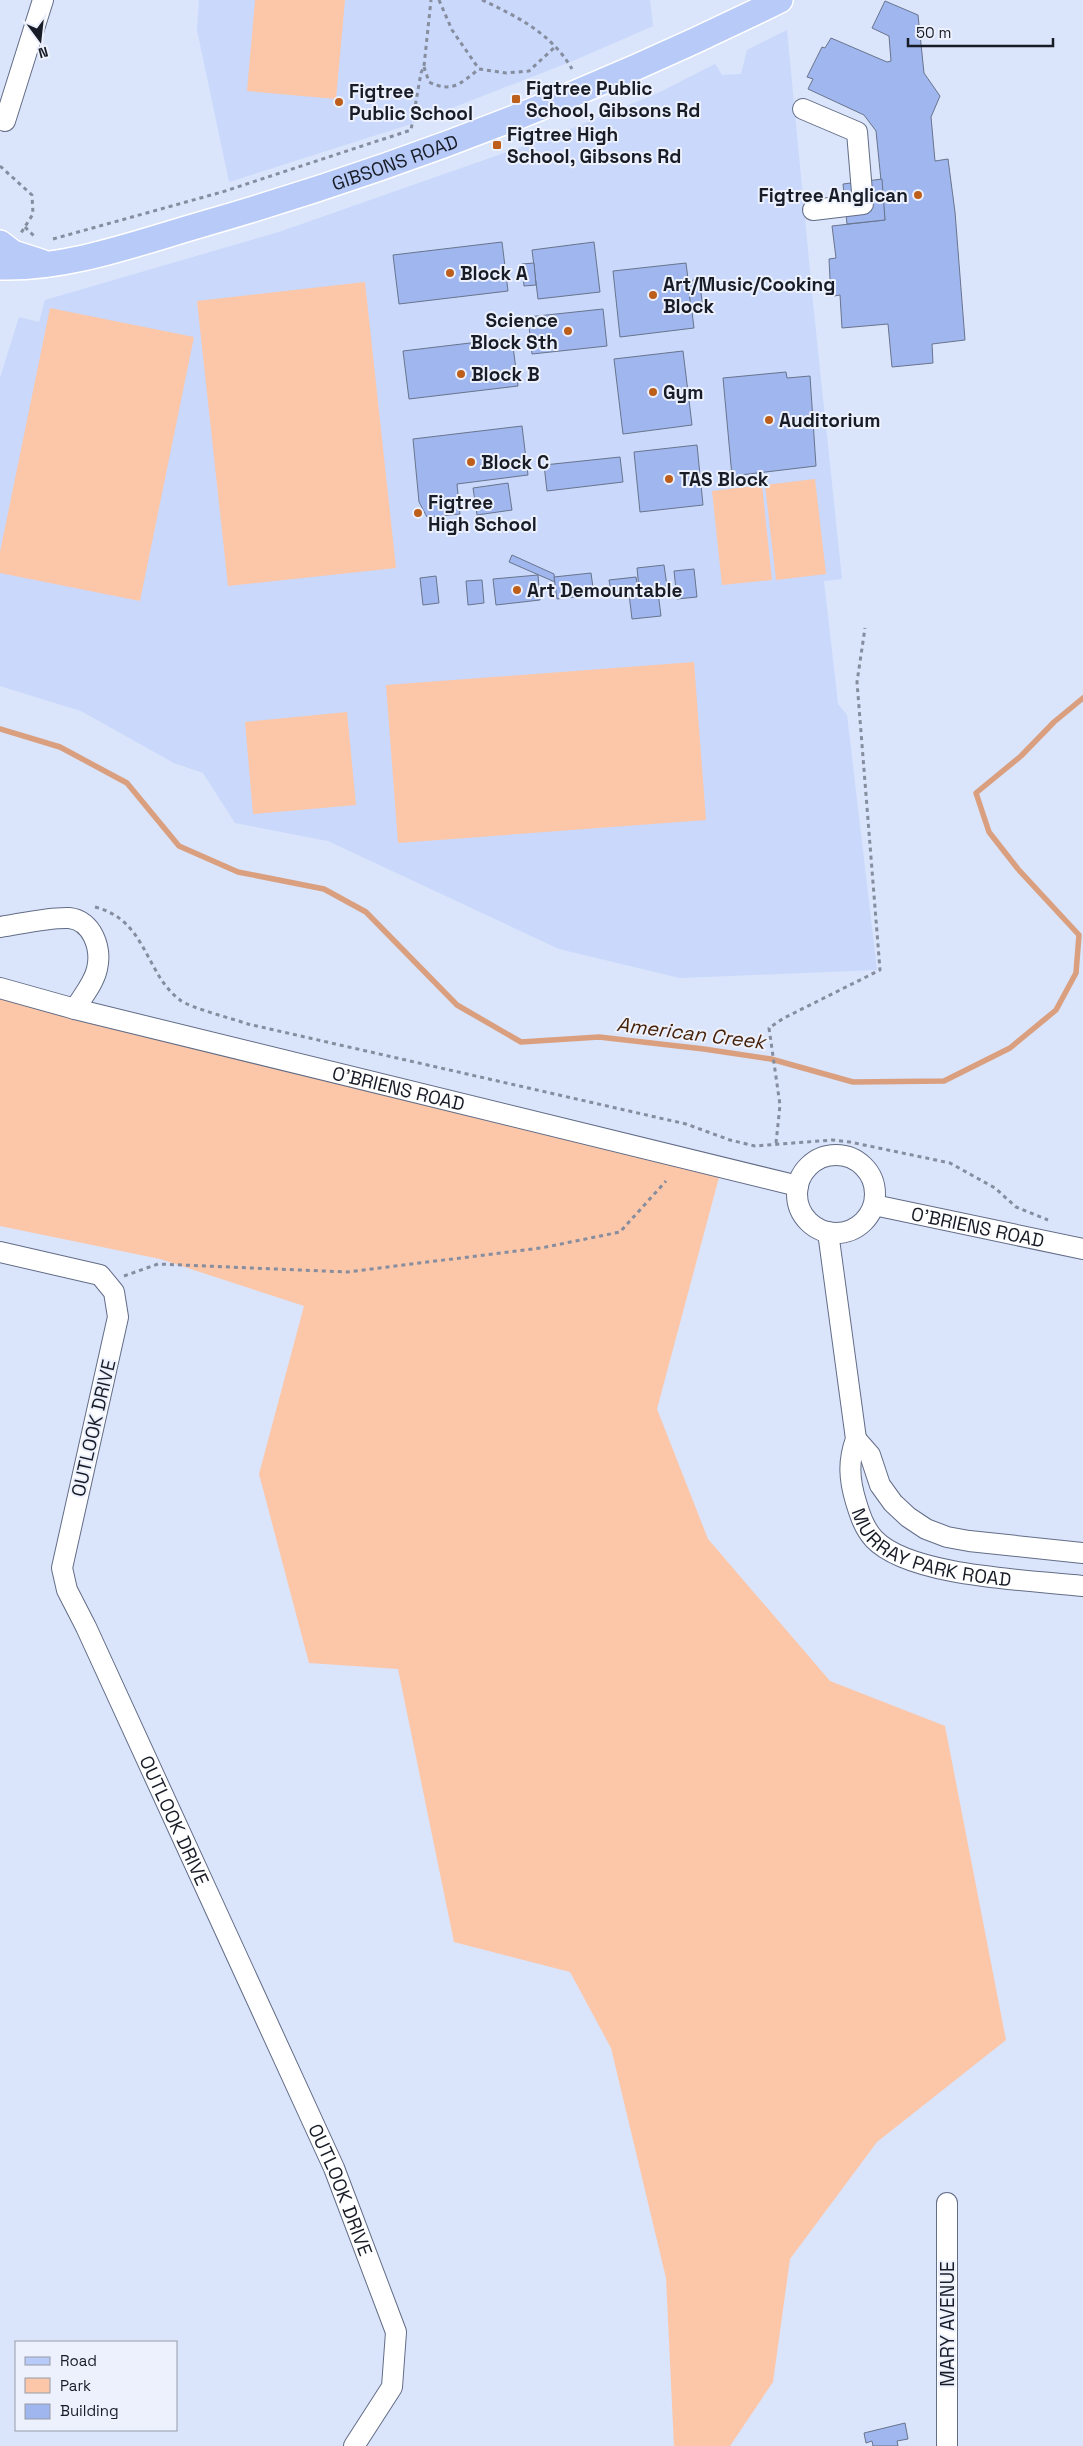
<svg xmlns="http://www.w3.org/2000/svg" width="1083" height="2446" font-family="'Space Grotesk',sans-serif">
	<rect width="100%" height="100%" fill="#dae4fb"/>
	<g fill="#c9d8fb">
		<polygon points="199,0 650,0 653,26 575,60 411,124 229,182 197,30"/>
		<polygon points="787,30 813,303 842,579 824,581 838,704 847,715 877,970 680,978 559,949 328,841 235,823 203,773 174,763 81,711 0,686 0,378 19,317 39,322 45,300 279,232 556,135 658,93 715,64 722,75 741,74 747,50"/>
	</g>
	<g fill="#fcc7a9">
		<polygon points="255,0 345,0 336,99 247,91"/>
		<polygon points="365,282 396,568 228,586 197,301"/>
		<polygon points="50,308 194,337 140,601 0,573 0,552"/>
		<polygon points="815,479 826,574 776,580 765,485"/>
		<polygon points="762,485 772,580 722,585 712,491"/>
		<polygon points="694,662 706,820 398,843 386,685"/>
		<polygon points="347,712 356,805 253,814 245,722"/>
		<polygon points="0,988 722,1166 657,1409 708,1539 830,1681 945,1726 1006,2040 877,2142 790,2259 773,2382 730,2446 674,2446 666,2278 611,2048 570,1972 454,1942 398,1669 309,1663 259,1474 304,1306 160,1259 0,1226"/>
	</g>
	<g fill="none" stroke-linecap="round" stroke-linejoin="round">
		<polyline stroke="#da9f7e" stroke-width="5.5" points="0,729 60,747 127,783 179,846 238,872 324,889 366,912 457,1005 521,1042 599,1037 704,1049 771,1059 853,1082 944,1081 1010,1048 1056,1010 1076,973 1079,935 1018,869 989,832 976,793 1021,756 1054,722 1083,698"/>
	</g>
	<g fill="#9fb6ee" stroke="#69748d">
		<polygon points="885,1 918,15 924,73 940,96 931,117 935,161 948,159 955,212 965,340 932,344 933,363 892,367 888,324 842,328 840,295 834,296 830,279 829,259 836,258 832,226 885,220 876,131 864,115 808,89 813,79 807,77 822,47 825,48 831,38 887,62 891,61 889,36 872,28"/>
		<polygon points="882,179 885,220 847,224 843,184"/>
		<polygon points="502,242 508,291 399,304 393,255"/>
		<polygon points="594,242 600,292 538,299 532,250"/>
		<polygon points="534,263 536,285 524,286 522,264"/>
		<polygon points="686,263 694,328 620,337 613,271"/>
		<polygon points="699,278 703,308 691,309 688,282"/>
		<polygon points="603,309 607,346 532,354 528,317"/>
		<polygon points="512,338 518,386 409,399 403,351"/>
		<polygon points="683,351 692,425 623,434 614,359"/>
		<polygon points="786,372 787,378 810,376 816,466 732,476 723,378"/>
		<polygon points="522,426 528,475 457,484 460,514 427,517 419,502 413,439"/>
		<polygon points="697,445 703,505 640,512 634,452"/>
		<polygon points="620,457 623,482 547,491 544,465"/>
		<polygon points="508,483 512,510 477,515 473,488"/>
		<polygon points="512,555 554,574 555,582 509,562"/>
		<polygon points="664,565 667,586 639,589 637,568"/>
		<polygon points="694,569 697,597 677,599 674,571"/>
		<polygon points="591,573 594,595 557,599 554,577"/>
		<polygon points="538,575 540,600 496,605 493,579"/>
		<polygon points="436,576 439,603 423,605 420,578"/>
		<polygon points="636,577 638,589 611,592 609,580"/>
		<polygon points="482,580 484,603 468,605 466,581"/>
		<polygon points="658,592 661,616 632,619 629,594"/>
		<polygon points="905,2423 908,2439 897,2441 898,2446 873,2446 872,2441 866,2443 864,2433"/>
	</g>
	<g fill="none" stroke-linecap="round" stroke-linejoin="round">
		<defs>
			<g id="minor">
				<polyline points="803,109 857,132 863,204 813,210"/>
				<polyline points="5,121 43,0"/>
				<path d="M0 927C20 924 49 917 69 918 92 920 102 948 97 969 94 983 82 997 75 1009"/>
				<path id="s1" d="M0 988 75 1009 798 1186"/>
				<circle cx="836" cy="1194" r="39"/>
				<path id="s2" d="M874 1205 1083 1249"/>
				<path id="s3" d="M828 1232 856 1439C848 1461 849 1479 856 1502 860 1515 864 1528 874 1539 910 1577 1030 1580 1083 1586"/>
				<path id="s4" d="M0 1252 100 1275 114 1292 118 1317 62 1568 67 1590 86 1627 334 2168 396 2332 392 2387 354 2446"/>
				<polyline points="856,1439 870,1455 880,1485 893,1503 908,1517 926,1529 947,1537 969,1541 1083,1553"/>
				<polyline points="947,2446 947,2203"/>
			</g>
			<g id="major">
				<polyline points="0,243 13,253 41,262"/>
				<path id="s5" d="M0 267C69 269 137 243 203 224 401 167 594 92 780 0"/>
			</g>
		</defs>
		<use href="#minor" stroke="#626d86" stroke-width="22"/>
		<use href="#major" stroke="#fff" stroke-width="28"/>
		<g stroke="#858d9e" stroke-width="3" stroke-dasharray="4 4" stroke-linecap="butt">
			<polyline points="439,0 452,30 479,69"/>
			<path d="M482 0C518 17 551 33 572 69"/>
			<path d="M424 67 429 82C452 93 460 84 479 69L506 73 529 71 556 46"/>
			<polyline points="0,166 32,195 33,214 21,233"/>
			<polyline points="25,227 34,236"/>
			<polyline points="53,239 222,192 411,130 421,73 424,66 431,0"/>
			<path d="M95 907C147 920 145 974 180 1000 190 1008 234 1019 248 1024L686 1124 730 1140 755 1146 832 1140 850 1142 950 1163 995 1188 1016 1207 1048 1220"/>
			<polyline points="776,1143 780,1105 769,1028 784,1018 880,970 857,682 865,628"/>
			<polyline points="124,1276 158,1264 347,1272 541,1248 620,1232 666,1181"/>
		</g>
		<use href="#minor" stroke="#fff" stroke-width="20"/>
		<use href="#major" stroke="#b8caf8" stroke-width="25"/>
	</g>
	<g fill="#be5e1b" stroke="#ecf1fd" stroke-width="2">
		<rect x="511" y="94" width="10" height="10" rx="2.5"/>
		<circle cx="339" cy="102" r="5"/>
		<rect x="492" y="140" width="10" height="10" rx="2.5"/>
		<circle cx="918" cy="195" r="5"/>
		<circle cx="450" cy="273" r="5"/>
		<circle cx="653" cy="295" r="5"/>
		<circle cx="568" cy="331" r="5"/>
		<circle cx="461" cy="374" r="5"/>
		<circle cx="653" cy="392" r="5"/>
		<circle cx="769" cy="420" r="5"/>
		<circle cx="471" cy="462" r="5"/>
		<circle cx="669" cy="479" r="5"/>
		<circle cx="418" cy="513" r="5"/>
		<circle cx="517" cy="590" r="5"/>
	</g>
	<g text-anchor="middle" stroke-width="4" stroke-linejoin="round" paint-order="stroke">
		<g font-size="19" font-weight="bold" fill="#181c26" stroke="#ecf1fd" text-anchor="start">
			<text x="526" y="95">Figtree Public<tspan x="526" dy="22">School, Gibsons Rd</tspan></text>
			<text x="349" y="98">Figtree<tspan x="349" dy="22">Public School</tspan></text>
			<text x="507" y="141">Figtree High<tspan x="507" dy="22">School, Gibsons Rd</tspan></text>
			<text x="908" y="202" text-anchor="end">Figtree Anglican</text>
			<text x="460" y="280">Block A</text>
			<text x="663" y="291">Art/Music/Cooking<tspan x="663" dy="22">Block</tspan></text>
			<text x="558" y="327" text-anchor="end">Science<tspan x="558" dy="22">Block Sth</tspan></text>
			<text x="471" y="381">Block B</text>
			<text x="663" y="399">Gym</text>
			<text x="779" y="427">Auditorium</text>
			<text x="481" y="469">Block C</text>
			<text x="679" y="486">TAS Block</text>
			<text x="428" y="509">Figtree<tspan x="428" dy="22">High School</tspan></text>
			<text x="527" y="597">Art Demountable</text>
		</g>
		<g font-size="19" fill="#181c26" stroke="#ecf1fd">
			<text dy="7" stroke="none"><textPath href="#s5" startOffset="410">GIBSONS ROAD</textPath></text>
			<text dy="7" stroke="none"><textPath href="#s1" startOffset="411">O'BRIENS ROAD</textPath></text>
			<text dy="7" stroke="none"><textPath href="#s2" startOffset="106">O'BRIENS ROAD</textPath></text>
			<text transform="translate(93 1428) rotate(-77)" y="7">OUTLOOK DRIVE</text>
			<text dy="7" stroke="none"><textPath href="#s3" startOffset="370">MURRAY PARK ROAD</textPath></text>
			<text dy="7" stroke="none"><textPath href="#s4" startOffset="684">OUTLOOK DRIVE</textPath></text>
			<text dy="7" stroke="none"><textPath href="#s4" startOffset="1089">OUTLOOK DRIVE</textPath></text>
			<text transform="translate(947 2324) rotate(-90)" y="7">MARY AVENUE</text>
		</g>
		<g font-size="20" font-style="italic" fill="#482209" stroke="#ecf1fd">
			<text transform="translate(691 1033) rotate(7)" y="7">American Creek</text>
		</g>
	</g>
	<rect x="15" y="2341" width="162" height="90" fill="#ecf1fd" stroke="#979ca7"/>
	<rect x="25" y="2357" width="25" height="8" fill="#b8caf8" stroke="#979ca7"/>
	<text x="60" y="2366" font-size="15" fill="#181c26">Road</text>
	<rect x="25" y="2378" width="25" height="15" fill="#fcc7a9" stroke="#979ca7"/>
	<text x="60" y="2391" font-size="15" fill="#181c26">Park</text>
	<rect x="25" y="2404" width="25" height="15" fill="#9fb6ee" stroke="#979ca7"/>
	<text x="60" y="2416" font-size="15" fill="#181c26">Building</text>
	<g transform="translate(40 40) rotate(165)" stroke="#ecf1fd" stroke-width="4" paint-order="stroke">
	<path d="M0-4L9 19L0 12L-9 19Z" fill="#181c26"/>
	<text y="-8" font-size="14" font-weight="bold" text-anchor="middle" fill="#181c26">N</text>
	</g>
	<path d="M908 38v8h145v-8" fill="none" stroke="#181c26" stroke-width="2.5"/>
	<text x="916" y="38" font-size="15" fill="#181c26" stroke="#ecf1fd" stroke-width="4" paint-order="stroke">50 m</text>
</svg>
